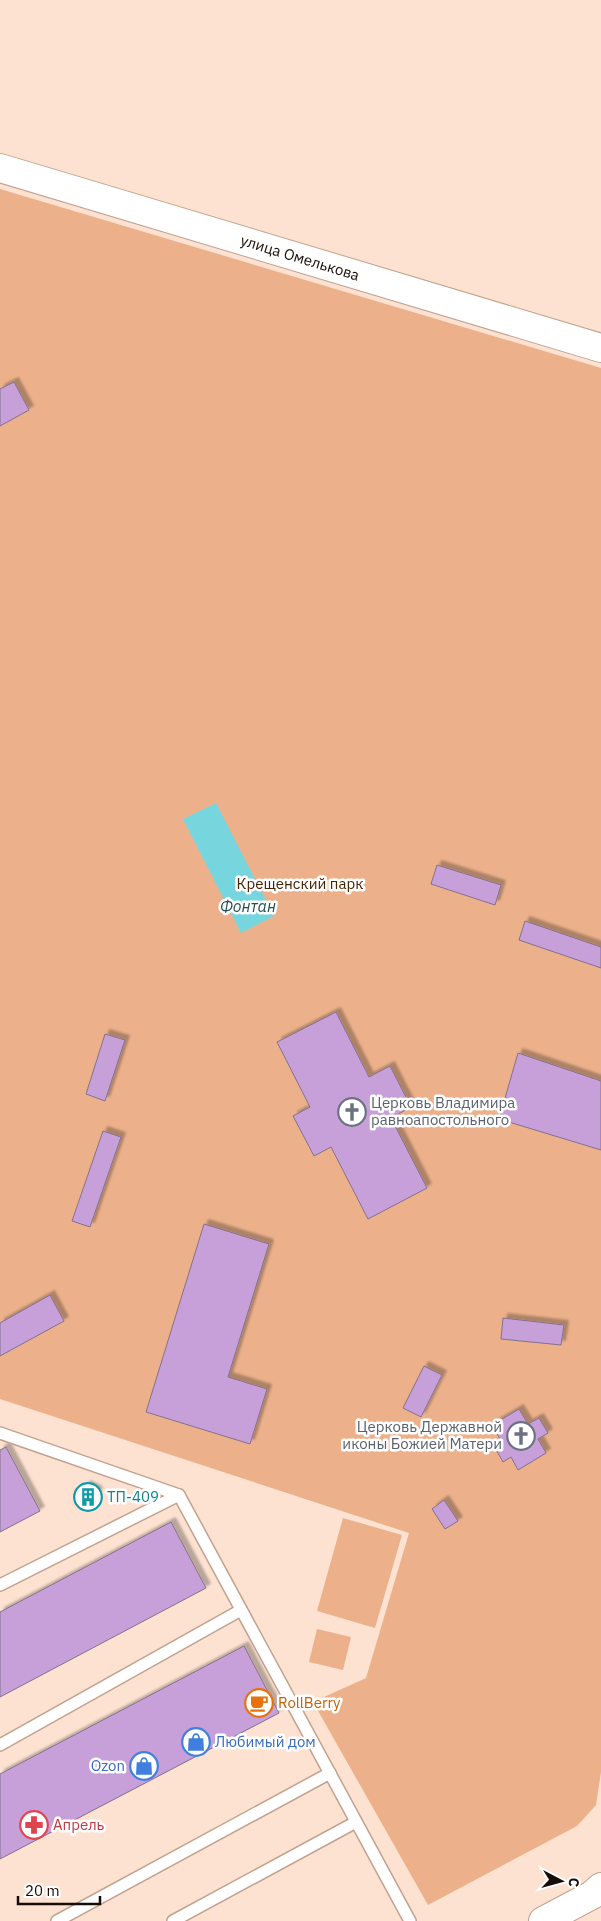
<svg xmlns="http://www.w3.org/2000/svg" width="601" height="1921" font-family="'IBM Plex Sans',sans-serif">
	<defs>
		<filter id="shadow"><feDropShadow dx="4.5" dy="-4.5" stdDeviation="1" flood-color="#0004"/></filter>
	</defs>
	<rect width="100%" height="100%" fill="#fde2d1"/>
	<g fill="#ecb18b">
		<polygon points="0,189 601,368 601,1772 596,1805 577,1826 428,1905 313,1702 366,1678 409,1533 0,1399"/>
		<polygon points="343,1518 402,1535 375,1628 317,1611"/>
		<polygon points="317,1629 351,1637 343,1670 309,1662"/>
	</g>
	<polygon fill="#77d6dd" points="216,803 274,916 241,933 183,819"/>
	<g fill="#c7a0da" stroke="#83718c" filter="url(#shadow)">
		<polygon points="14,382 29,410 0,426 0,389"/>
		<polygon points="437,865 501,885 495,905 431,884"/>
		<polygon points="525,921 601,947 601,968 519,940"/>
		<polygon points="336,1012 369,1077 390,1066 411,1107 391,1118 427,1188 368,1219 331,1147 314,1156 293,1116 310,1107 277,1042"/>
		<polygon points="105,1034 125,1040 105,1101 86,1094"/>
		<polygon points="518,1053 601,1081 601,1150 499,1119"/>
		<polygon points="103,1131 121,1137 90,1227 72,1221"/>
		<polygon points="204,1224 269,1244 228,1377 267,1389 250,1444 146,1412"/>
		<polygon points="50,1295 64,1321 0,1356 0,1323"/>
		<polygon points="503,1318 564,1325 561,1345 501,1339"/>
		<polygon points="424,1366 442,1375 421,1417 403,1408"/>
		<polygon points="519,1409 528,1424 539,1418 548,1433 538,1439 546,1453 518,1470 511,1457 503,1462 494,1446 501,1441 492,1425"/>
		<polygon points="6,1447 40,1511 0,1532 0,1450"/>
		<polygon points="86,1485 98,1491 89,1509 77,1503"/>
		<polygon points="444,1500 458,1521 445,1529 432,1509"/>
		<polygon points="171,1522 206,1588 0,1697 0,1612"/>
		<polygon points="244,1646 279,1713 0,1859 0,1774"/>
	</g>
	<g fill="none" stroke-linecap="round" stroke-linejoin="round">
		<defs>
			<g id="lane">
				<polyline points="0,1433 179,1495 410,1921"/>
				<polyline points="0,1585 179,1495"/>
				<polyline points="0,1745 241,1610"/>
				<polyline points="57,1921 330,1773"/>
				<polyline points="173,1921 356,1822"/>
			</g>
			<g id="secondary">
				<polyline points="0,168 601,348"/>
				<polyline points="543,1921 592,1895 601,1887"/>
			</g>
		</defs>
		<use href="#lane" stroke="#c2a28e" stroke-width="14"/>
		<use href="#secondary" stroke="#c2a28e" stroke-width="30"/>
		<use href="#lane" stroke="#fff" stroke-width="11"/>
		<use href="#secondary" stroke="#fff" stroke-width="28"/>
	</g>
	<defs>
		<symbol id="church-ring" viewBox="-11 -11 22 22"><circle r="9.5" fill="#fff" stroke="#6b7280" stroke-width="1.5"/><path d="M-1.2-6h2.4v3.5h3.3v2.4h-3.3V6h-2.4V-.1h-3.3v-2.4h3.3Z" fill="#6b7280"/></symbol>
		<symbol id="building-ring" viewBox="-11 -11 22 22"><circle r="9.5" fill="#fff" stroke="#0f9aa8" stroke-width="1.5"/><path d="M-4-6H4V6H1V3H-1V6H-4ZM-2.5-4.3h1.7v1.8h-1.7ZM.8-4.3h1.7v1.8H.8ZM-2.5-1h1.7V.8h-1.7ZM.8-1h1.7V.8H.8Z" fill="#0f9aa8"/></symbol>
		<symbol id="cafe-ring" viewBox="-11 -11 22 22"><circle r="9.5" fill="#fff" stroke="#e8710a" stroke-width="1.5"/><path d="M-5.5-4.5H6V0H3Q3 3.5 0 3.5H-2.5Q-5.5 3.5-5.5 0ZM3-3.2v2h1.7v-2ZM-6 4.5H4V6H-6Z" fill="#e8710a"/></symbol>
		<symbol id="shop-ring" viewBox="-11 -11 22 22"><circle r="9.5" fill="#fff" stroke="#3f7fe0" stroke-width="1.5"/><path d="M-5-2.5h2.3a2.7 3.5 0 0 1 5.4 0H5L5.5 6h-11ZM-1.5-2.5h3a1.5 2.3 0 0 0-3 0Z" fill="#3f7fe0"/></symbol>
		<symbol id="pharmacy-ring" viewBox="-11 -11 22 22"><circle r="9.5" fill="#fff" stroke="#e0444e" stroke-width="1.5"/><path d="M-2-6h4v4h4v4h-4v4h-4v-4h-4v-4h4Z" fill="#e0444e"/></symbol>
	</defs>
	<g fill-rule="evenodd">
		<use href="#church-ring" x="336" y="1096" width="32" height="32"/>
		<use href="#church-ring" x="505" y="1420" width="32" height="32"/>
		<use href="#building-ring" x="72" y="1481" width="32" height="32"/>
		<use href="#cafe-ring" x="243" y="1687" width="32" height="32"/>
		<use href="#shop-ring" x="180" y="1726" width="32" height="32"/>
		<use href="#shop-ring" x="128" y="1750" width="32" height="32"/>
		<use href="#pharmacy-ring" x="18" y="1809" width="32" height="32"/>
	</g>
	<g text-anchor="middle" stroke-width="5" stroke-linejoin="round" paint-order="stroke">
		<g font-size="15" fill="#170c06" stroke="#fff">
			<text transform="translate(300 258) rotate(17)" y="5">улица Омелькова</text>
		</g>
		<g font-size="15" fill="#492202" stroke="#fff">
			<text x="300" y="889">Крещенский парк</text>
		</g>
		<g font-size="15" fill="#5b616d" stroke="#fff" text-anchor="start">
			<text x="371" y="1108">Церковь Владимира<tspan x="371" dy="17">равноапостольного</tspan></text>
			<text x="502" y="1432" text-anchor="end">Церковь Державной<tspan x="502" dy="17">иконы Божией Матери</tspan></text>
		</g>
		<g font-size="15" fill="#0d838f" stroke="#fff" text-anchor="start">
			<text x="107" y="1502">ТП-409</text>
		</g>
		<g font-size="15" fill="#c56008" stroke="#fff" text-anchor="start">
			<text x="278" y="1708">RollBerry</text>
		</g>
		<g font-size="15" fill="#366cbe" stroke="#fff" text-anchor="start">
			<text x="215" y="1747">Любимый дом</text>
			<text x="125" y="1771" text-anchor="end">Ozon</text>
		</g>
		<g font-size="15" fill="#be3a42" stroke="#fff" text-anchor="start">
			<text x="53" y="1830">Апрель</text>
		</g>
		<g font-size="16" font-style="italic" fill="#234f52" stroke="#fff">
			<text x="248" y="912">Фонтан</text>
		</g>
	</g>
	<g transform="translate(561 1881) rotate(96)" stroke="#ffffff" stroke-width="4" paint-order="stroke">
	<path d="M0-4L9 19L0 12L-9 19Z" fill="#170c06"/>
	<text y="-8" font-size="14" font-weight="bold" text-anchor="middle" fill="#170c06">С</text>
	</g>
	<path d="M18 1896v8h82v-8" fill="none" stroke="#170c06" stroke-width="2.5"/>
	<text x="25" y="1896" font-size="15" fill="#170c06" stroke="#ffffff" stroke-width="4" paint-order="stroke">20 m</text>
</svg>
